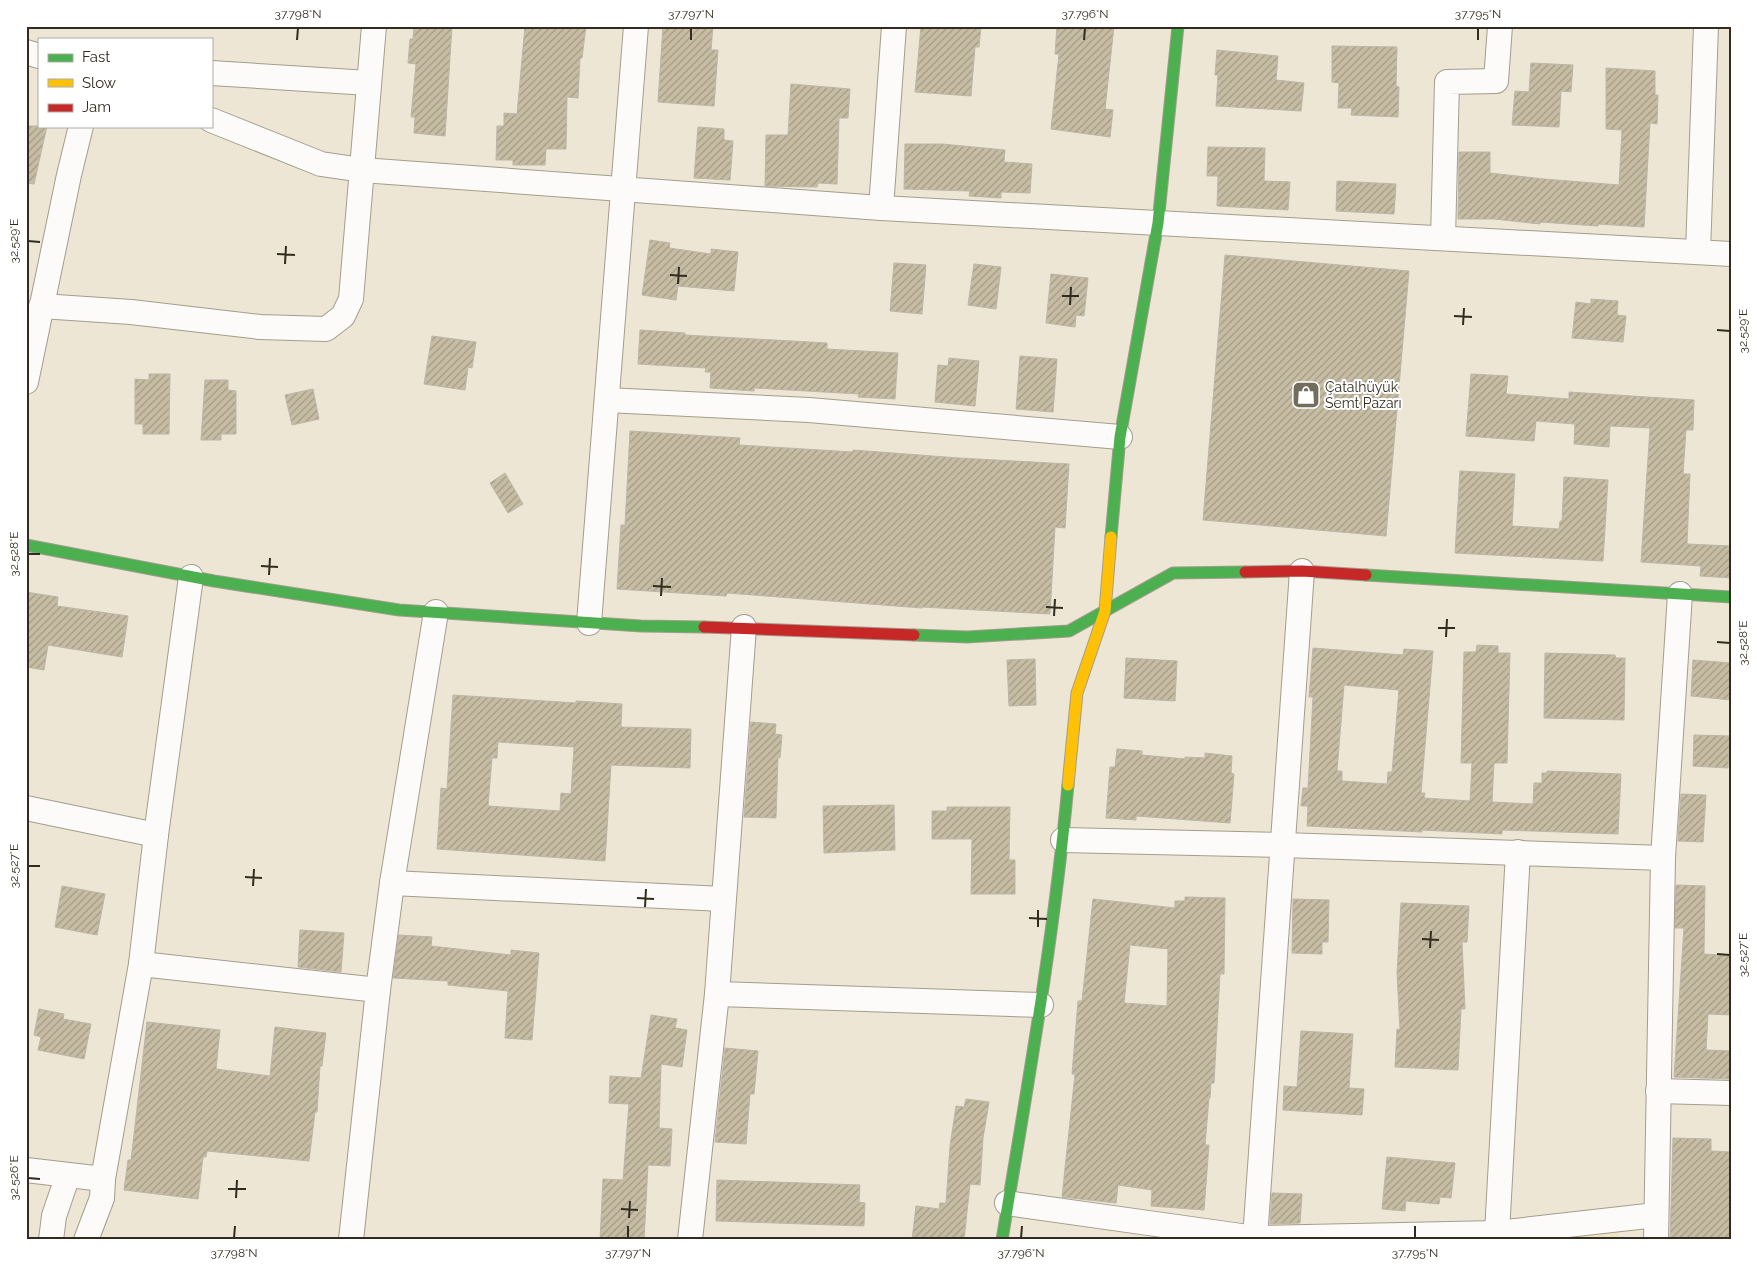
<svg xmlns="http://www.w3.org/2000/svg" width="1757" height="1266" font-family="Raleway,sans-serif">
	<defs>
		<pattern id="building-hatch" width="6" height="6" patternUnits="userSpaceOnUse" patternTransform="scale(1.25)"><rect width="6" height="6" fill="#c7bda4"/><path d="M-1 1l2-2M0 6l6-6M5 7l2-2" fill="none" stroke="#a29a85"/></pattern>
	</defs>
	<rect width="100%" height="100%" fill="#eee6d4"/>
	<polygon fill="#f0e4c5" points="1610,1229 1623,1238 1623,1240 1525,1240"/>
	<g fill="url(#building-hatch)" stroke="#bcb6a8" fill-rule="evenodd">
		<polygon points="414,26 452,26 445,136 414,133 415,117 411,117 416,64 408,63 410,39 413,39"/>
		<polygon points="525,26 586,26 582,58 580,58 578,98 567,97 566,149 546,149 545,165 513,165 513,160 496,160 497,126 504,126 504,113 517,114"/>
		<polygon points="663,26 713,26 711,50 718,50 714,106 658,102"/>
		<polygon points="921,26 981,26 979,47 975,47 971,96 915,92"/>
		<polygon points="1057,26 1114,26 1105,109 1113,110 1110,137 1051,129 1059,54 1055,54"/>
		<polygon points="1332,46 1397,47 1396,86 1399,87 1398,117 1351,115 1352,108 1338,108 1339,83 1332,82"/>
		<polygon points="1217,50 1278,56 1276,80 1304,83 1301,111 1216,106 1218,75 1215,75"/>
		<polygon points="1531,63 1573,65 1571,92 1561,91 1559,127 1512,125 1515,91 1529,92"/>
		<polygon points="1606,68 1655,71 1655,95 1658,95 1657,124 1650,123 1644,227 1598,224 1598,226 1540,222 1540,224 1494,219 1458,219 1459,152 1490,152 1490,173 1544,179 1619,185 1622,130 1606,129"/>
		<polygon points="791,84 850,89 848,118 839,118 837,184 818,183 817,187 765,186 766,135 788,135"/>
		<polygon points="26,126 47,126 34,184 26,183"/>
		<polygon points="698,127 724,129 724,140 733,141 730,180 694,178"/>
		<polygon points="905,144 942,144 1005,150 1004,162 1032,164 1030,193 1001,192 1001,198 969,196 970,191 904,189"/>
		<polygon points="1208,147 1265,148 1264,181 1290,182 1288,210 1217,206 1218,176 1207,176"/>
		<polygon points="1337,181 1396,184 1394,214 1336,211"/>
		<polygon points="650,240 670,243 669,248 711,254 711,249 738,252 734,291 678,286 676,300 642,295"/>
		<polygon points="1225,255 1409,271 1386,536 1203,520"/>
		<polygon points="894,263 926,265 922,314 890,311"/>
		<polygon points="974,264 1001,267 996,309 968,305"/>
		<polygon points="1051,274 1088,278 1084,316 1076,315 1075,327 1046,323"/>
		<polygon points="1591,299 1618,301 1617,315 1626,316 1623,342 1572,338 1576,302 1591,304"/>
		<polygon points="640,330 685,333 685,335 827,343 827,349 898,353 895,399 858,397 859,394 754,388 754,391 710,388 711,372 705,372 706,368 638,364"/>
		<polygon points="432,336 476,342 472,368 468,367 465,390 424,384"/>
		<polygon points="1020,356 1057,359 1053,412 1016,409"/>
		<polygon points="949,358 979,361 975,406 935,402 938,365 948,366"/>
		<polygon points="149,374 170,374 169,434 143,434 143,424 135,424 135,379 149,380"/>
		<polygon points="1471,374 1508,376 1506,394 1569,399 1569,392 1694,400 1693,430 1686,430 1683,474 1690,474 1687,544 1731,546 1731,578 1700,576 1701,566 1641,562 1650,428 1610,426 1609,447 1574,444 1575,424 1536,421 1534,441 1466,436"/>
		<polygon points="205,380 228,380 228,390 236,391 236,434 221,434 221,440 201,440"/>
		<polygon points="313,389 319,419 292,425 285,395"/>
		<polygon points="630,431 740,438 739,445 853,452 853,450 959,458 1069,464 1065,528 1055,527 1050,614 922,607 922,608 727,593 726,596 617,589 621,525 625,525"/>
		<polygon points="1460,471 1515,474 1512,526 1559,529 1560,521 1562,521 1564,477 1608,480 1603,561 1455,553"/>
		<polygon points="505,473 523,504 508,513 490,483"/>
		<polygon points="26,592 58,597 57,606 128,616 122,657 48,645 44,670 26,667"/>
		<path d="M1477 645 1498 646V653H1510L1507 763H1494L1492 802 1533 804 1534 783H1542V773H1547V771L1621 774 1618 834 1502 830V834L1422 830V832L1307 826 1308 806H1301L1303 788H1308L1313 697H1309L1313 648 1403 655 1404 649 1433 651 1421 793H1425L1424 798 1470 801 1472 763H1461L1464 652H1476ZM1344 685 1399 690 1392 772H1388L1387 784 1342 781V771H1337Z"/>
		<polygon points="1545,653 1615,655 1616,658 1625,658 1624,720 1544,718"/>
		<polygon points="1126,658 1177,661 1175,701 1124,698"/>
		<polygon points="1035,659 1036,705 1009,706 1007,660"/>
		<polygon points="1693,660 1731,663 1731,700 1691,696"/>
		<path d="M453 695 576 703V701L622 704 621 727 691 729 690 768 611 765 605 861 437 849 441 788 447 789ZM498 742 574 747 571 794 561 793 560 811 488 806 492 758H497Z"/>
		<polygon points="751,722 776,724 775,734 782,735 780,758 778,757 776,818 744,817"/>
		<polygon points="1694,735 1730,736 1728,768 1693,766"/>
		<polygon points="1117,749 1142,751 1142,755 1185,759 1185,757 1205,758 1205,753 1232,756 1231,773 1234,774 1230,823 1136,816 1136,820 1106,818 1110,767 1115,767"/>
		<polygon points="1681,794 1706,795 1703,842 1678,841"/>
		<polygon points="894,805 895,850 824,853 823,806"/>
		<polygon points="947,807 1010,807 1009,860 1015,860 1015,894 971,894 972,839 932,839 932,811 947,811"/>
		<polygon points="1676,885 1705,886 1704,954 1731,956 1731,1015 1708,1014 1706,1050 1731,1051 1731,1079 1674,1077 1684,928 1675,928"/>
		<polygon points="62,886 105,894 97,935 55,927"/>
		<path d="M1185 897 1225 898 1224 974H1220L1214 1083H1211L1210 1098H1209L1205 1145H1209L1204 1210 1151 1206 1152 1190 1118 1185 1116 1203 1062 1197 1075 1074H1072L1078 1001H1082L1093 899 1175 908V901H1185ZM1130 945 1168 949 1167 1006 1124 1003Z"/>
		<polygon points="1293,899 1329,900 1328,942 1322,942 1322,954 1292,953"/>
		<polygon points="1401,903 1469,906 1467,942 1462,942 1465,1009 1461,1009 1458,1070 1395,1067 1397,1029 1400,1030 1397,973"/>
		<polygon points="300,930 344,933 341,972 298,967"/>
		<polygon points="399,935 432,937 431,946 511,955 511,950 539,953 532,1040 505,1038 508,991 448,985 448,981 393,978"/>
		<polygon points="39,1009 64,1014 63,1019 91,1024 84,1059 38,1050 41,1037 34,1035"/>
		<polygon points="651,1015 677,1019 675,1028 687,1030 682,1067 661,1064 659,1128 672,1129 670,1166 648,1165 644,1240 600,1240 603,1179 623,1180 629,1104 609,1103 610,1076 641,1078"/>
		<polygon points="147,1022 220,1030 216,1069 270,1076 275,1027 326,1033 322,1066 320,1066 317,1112 315,1112 309,1161 207,1151 206,1157 203,1157 198,1199 124,1190 128,1160 131,1160"/>
		<polygon points="1301,1031 1353,1034 1349,1088 1364,1089 1362,1115 1283,1110 1284,1086 1297,1087"/>
		<polygon points="725,1048 758,1051 754,1094 750,1094 746,1144 715,1142"/>
		<polygon points="966,1099 989,1102 983,1138 980,1185 970,1184 964,1240 912,1240 916,1206 939,1209 940,1203 946,1203 950,1146 956,1106 964,1107"/>
		<polygon points="1673,1138 1711,1139 1711,1151 1731,1152 1731,1240 1670,1240"/>
		<polygon points="1387,1157 1455,1163 1451,1198 1440,1197 1439,1204 1406,1201 1405,1211 1382,1209"/>
		<polygon points="717,1180 860,1185 859,1202 865,1203 864,1226 716,1221"/>
		<polygon points="1272,1193 1302,1194 1300,1223 1270,1224"/>
	</g>
	<g fill="none" stroke-linecap="round" stroke-linejoin="round">
		<defs>
			<g id="street">
				<polyline points="26,52 39,56"/>
				<polyline points="211,73 369,83"/>
				<polyline points="211,120 321,164 362,170 881,208 1731,254"/>
				<polyline points="881,208 894,26"/>
				<polyline points="1443,238 1447,82 1496,81 1500,26"/>
				<polyline points="1698,252 1706,26"/>
				<polyline points="41,306 131,312 260,327 326,329 343,316 351,299 374,26"/>
				<polyline points="26,382 69,175 81,126"/>
				<polyline points="607,400 809,410 1120,437"/>
				<polyline points="589,623 636,26"/>
				<polyline points="26,808 156,835"/>
				<polyline points="1063,840 1283,845 1663,858"/>
				<polyline points="392,883 723,899"/>
				<polyline points="141,964 378,990"/>
				<polyline points="717,994 1041,1005"/>
				<polyline points="1658,1091 1731,1093"/>
				<polyline points="26,1170 103,1179"/>
				<polyline points="1007,1203 1255,1238 1497,1233 1656,1215"/>
				<polyline points="1497,1233 1518,852"/>
				<polyline points="1255,1238 1302,571"/>
				<polyline points="51,1240 54,1216 68,1175"/>
				<polyline points="86,1240 102,1198 103,1179 141,964 156,835 191,577"/>
				<polyline points="351,1240 378,990 392,883 436,612"/>
				<polyline points="690,1240 717,994 744,627"/>
				<polyline points="1656,1240 1663,858 1680,594"/>
			</g>
			<g id="fast">
				<polyline points="1111,537 1120,437 1158,223 1178,26"/>
				<polyline points="26,545 214,581 399,610 641,626 704,627"/>
				<polyline points="1366,575 1731,597"/>
				<polyline points="914,635 967,637 1069,631 1173,573 1245,572"/>
				<path d="M1002 1240C1027 1089 1054 938 1068 785"/>
			</g>
			<polyline id="slow" points="1068,785 1077,693 1105,611 1111,537"/>
			<g id="jam">
				<polyline points="1245,572 1302,571 1366,575"/>
				<polyline points="704,627 914,635"/>
			</g>
		</defs>
		<use href="#street" stroke="#a39d8f" stroke-width="26"/>
		<use href="#fast" stroke="#a39d8f" stroke-width="13"/>
		<use href="#slow" stroke="#a39d8f" stroke-width="13"/>
		<use href="#jam" stroke="#a39d8f" stroke-width="13"/>
		<use href="#street" stroke="#fcfbf9" stroke-width="24"/>
		<use href="#fast" stroke="#4caf50" stroke-width="11"/>
		<use href="#slow" stroke="#ffc107" stroke-width="11"/>
		<use href="#jam" stroke="#c62828" stroke-width="11"/>
	</g>
	<path fill="none" stroke="#312c1f" stroke-width="2" d="M297 40 298 28M691 40V28M1084 40 1085 28M1478 40V28M28 241 40 242M277 254 295 255M285 264 286 246M670 275 687 276M678 284 679 267M1062 296H1079M1070 305 1071 287M1454 316 1472 317M1463 325 1464 308M1717 330 1730 331M28 554H40M261 566 278 567M269 575 270 558M653 586 671 587M661 596 662 578M1046 607 1063 608M1054 616 1055 599M1438 628H1455M1446 637 1447 619M1717 642 1730 643M28 866H40M245 877 262 878M253 886 254 869M637 898 654 899M645 907 646 889M1029 918 1047 919M1038 927V910M1422 939 1439 940M1430 948 1431 931M1717 954 1730 955M28 1178 40 1179M228 1189H246M236 1198 237 1180M621 1209 638 1210M629 1218 630 1201M234 1238 235 1226M628 1238V1226M1021 1238 1022 1226M1415 1238V1226"/>
	<defs>
		<symbol id="shop-square" viewBox="-11 -11 22 22"><rect x="-9" y="-9" width="18" height="18" rx="4" fill="#736d5e" stroke="#fff"/><path d="M-5-2.5h2.3a2.7 3.5 0 0 1 5.4 0H5L5.5 6h-11ZM-1.5-2.5h3a1.5 2.3 0 0 0-3 0Z" fill="#fff"/></symbol>
	</defs>
	<g fill-rule="evenodd">
		<use href="#shop-square" x="1290" y="379" width="32" height="32"/>
	</g>
	<g text-anchor="middle" stroke-width="4" stroke-linejoin="round" paint-order="stroke">
		<g font-size="14" fill="#312c1f" stroke="#fff" text-anchor="start">
			<text x="1325" y="392">Çatalhüyük<tspan x="1325" dy="16">Semt Pazarı</tspan></text>
		</g>
	</g>
	<rect width="1757" height="1266" fill="none" stroke="#ffffff" stroke-width="55"/>
	<rect x="38" y="38" width="175" height="90" fill="#ffffff" stroke="#adaba5"/>
	<rect x="48" y="54" width="25" height="8" fill="#4caf50" stroke="#adaba5"/>
	<text x="82" y="62" font-size="15" fill="#312c1f">Fast</text>
	<rect x="48" y="79" width="25" height="8" fill="#ffc107" stroke="#adaba5"/>
	<text x="82" y="88" font-size="15" fill="#312c1f">Slow</text>
	<rect x="48" y="104" width="25" height="8" fill="#c62828" stroke="#adaba5"/>
	<text x="82" y="112" font-size="15" fill="#312c1f">Jam</text>
	<rect x="28" y="28" width="1702" height="1210" fill="none" stroke="#312c1f" stroke-width="2"/>
	<g font-size="12" text-anchor="middle" fill="#312c1f">
		<text x="298" y="18">37.798°N</text>
		<text x="691" y="18">37.797°N</text>
		<text x="1085" y="18">37.796°N</text>
		<text x="1478" y="18">37.795°N</text>
		<text transform="translate(14 241) rotate(-90)" y="4">32.529°E</text>
		<text transform="translate(1743 331) rotate(-90)" y="4">32.529°E</text>
		<text transform="translate(14 554) rotate(-90)" y="4">32.528°E</text>
		<text transform="translate(1743 643) rotate(-90)" y="4">32.528°E</text>
		<text transform="translate(14 866) rotate(-90)" y="4">32.527°E</text>
		<text transform="translate(1743 955) rotate(-90)" y="4">32.527°E</text>
		<text transform="translate(14 1178) rotate(-90)" y="4">32.526°E</text>
		<text x="234" y="1257">37.798°N</text>
		<text x="628" y="1257">37.797°N</text>
		<text x="1021" y="1257">37.796°N</text>
		<text x="1415" y="1257">37.795°N</text>
	</g>
</svg>
